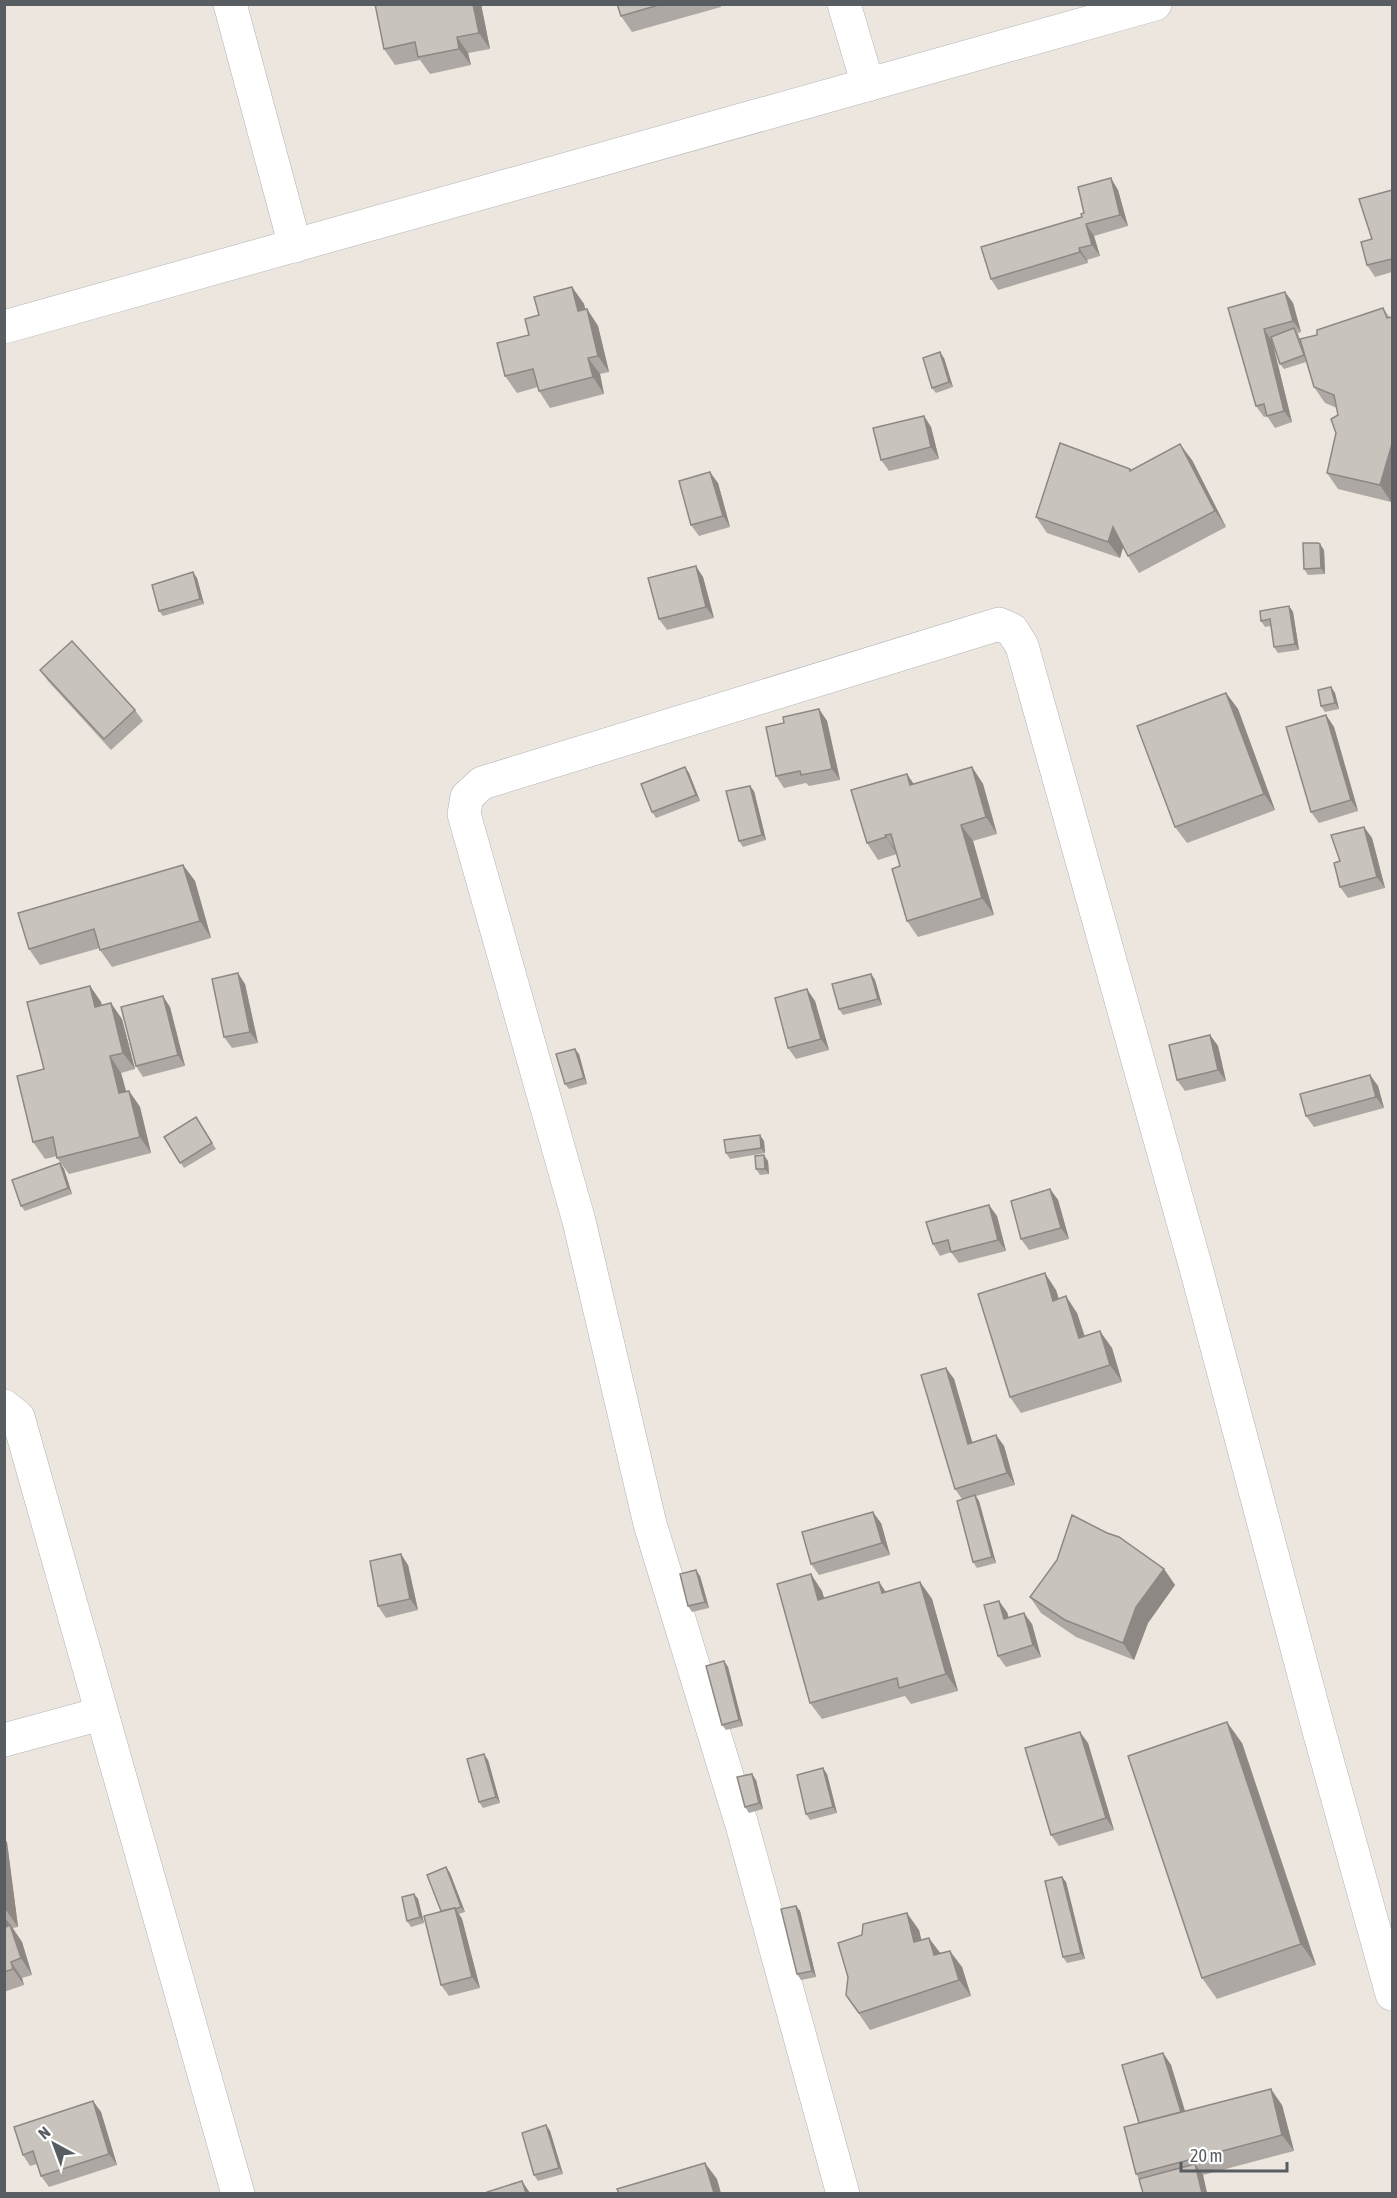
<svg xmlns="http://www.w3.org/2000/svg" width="1397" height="2198" font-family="'Asap Condensed',sans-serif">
	<rect width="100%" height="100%" fill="#ece6de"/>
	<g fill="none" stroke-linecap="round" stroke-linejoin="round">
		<defs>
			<g id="minor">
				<polyline points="230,4 295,246"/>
				<polyline points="844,4 868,85"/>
				<polyline points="4,327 1155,4"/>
				<polyline points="4,1406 18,1417 238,2194"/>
				<polyline points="4,1740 100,1714"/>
				<polyline points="843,2194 742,1825 650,1524 579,1221 464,814 467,797 482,783 999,624 1012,630 1022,646 1196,1268 1319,1731 1392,1994"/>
			</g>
		</defs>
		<use href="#minor" stroke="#afb4b8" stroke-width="34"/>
		<use href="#minor" stroke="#fff" stroke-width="33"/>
	</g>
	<g fill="#ada8a3">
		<polygon points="481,4 490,49 468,53 471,65 430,74 420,60 395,65 384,49"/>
		<polygon points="617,4 720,4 721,7 632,32 621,16"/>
		<polygon points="1118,190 1128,226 1094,236 1100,256 1087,260 1088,263 998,290 991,279 1082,217 1084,213"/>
		<polygon points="1392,190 1392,272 1375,277 1367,265 1372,239"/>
		<polygon points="572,287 584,304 585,310 587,309 598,326 609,372 600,374 604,394 550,408 539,391 538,387 517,393 505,376 529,335 539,315"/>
		<polygon points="1285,292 1293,303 1301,332 1298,333 1300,339 1317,335 1383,308 1390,318 1391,502 1338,489 1327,473 1336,433 1338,415 1337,408 1325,403 1314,387 1306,362 1284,369 1280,364 1273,344 1292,422 1275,428 1267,416 1264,417 1256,406 1228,308"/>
		<polygon points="944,358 953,387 936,393 932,388"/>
		<polygon points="924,416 931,427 939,459 889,471 881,460"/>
		<polygon points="1192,460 1226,527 1139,573 1128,556 1123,547 1120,558 1047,533 1036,517 1131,470"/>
		<polygon points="718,483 730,527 699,536 691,525"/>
		<polygon points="1324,550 1325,574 1308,575 1304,569"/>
		<polygon points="703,577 714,618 667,630 659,619"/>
		<polygon points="197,578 204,604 163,616 159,611"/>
		<polygon points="1289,606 1293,612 1299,650 1278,653 1274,647 1271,626 1265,627 1261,621"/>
		<polygon points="40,670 135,710 143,721 111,750 48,681"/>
		<polygon points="1331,687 1335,693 1339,709 1325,712 1321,706"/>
		<polygon points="1226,693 1238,709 1275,810 1187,843 1175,827"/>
		<polygon points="819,709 827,721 840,780 809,786 806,783 784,788 776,776 784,723"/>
		<polygon points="1326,715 1334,727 1358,811 1319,823 1311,812"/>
		<polygon points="685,767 689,773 700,801 656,818 652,812"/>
		<polygon points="972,767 983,784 997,834 973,841 994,915 918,937 907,921 900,866 897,854 878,860 867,843 914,784"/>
		<polygon points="754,791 766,840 743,847 739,841"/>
		<polygon points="1364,827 1372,838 1385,888 1348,898 1340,887 1340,861"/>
		<polygon points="183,865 195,881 211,938 112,967 100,950 100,948 40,965 29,949"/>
		<polygon points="871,974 875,980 882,1005 843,1015 839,1009"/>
		<polygon points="245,984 258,1043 232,1048 224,1037"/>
		<polygon points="90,986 101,1002 102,1005 122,1019 135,1069 121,1073 126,1091 129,1091 140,1107 151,1153 69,1174 57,1158 57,1156 45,1159 33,1142 44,1069"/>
		<polygon points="815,1001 829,1050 796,1059 788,1048"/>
		<polygon points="170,1007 185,1066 143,1077 136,1066"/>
		<polygon points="1210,1035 1218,1046 1226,1081 1185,1091 1177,1080"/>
		<polygon points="579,1054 587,1084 569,1089 565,1084"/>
		<polygon points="1370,1075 1378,1086 1384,1108 1314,1127 1306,1116"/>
		<polygon points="196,1117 216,1149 184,1168 164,1137"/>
		<polygon points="764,1141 765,1153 730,1159 726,1153"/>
		<polygon points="768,1161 769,1174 760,1175 756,1169"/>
		<polygon points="60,1163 64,1169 72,1194 25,1211 21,1206"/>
		<polygon points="1050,1189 1058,1200 1069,1239 1029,1250 1021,1239"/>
		<polygon points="997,1216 1006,1251 959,1263 951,1252 940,1256 933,1244"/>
		<polygon points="1056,1290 1059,1299 1077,1313 1085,1336 1112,1348 1122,1382 1021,1413 1010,1397"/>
		<polygon points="946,1368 954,1379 972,1442 996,1435 1004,1446 1015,1485 976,1496 979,1501 996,1563 977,1568 973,1562 962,1499 955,1489"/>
		<polygon points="881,1523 890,1555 819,1575 811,1564"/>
		<polygon points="408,1565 418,1610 386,1618 378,1606"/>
		<polygon points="1164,1569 1175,1585 1148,1623 1134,1660 1076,1637 1041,1613 1030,1597"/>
		<polygon points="700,1576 709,1608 692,1612 688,1606"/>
		<polygon points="879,1582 886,1592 920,1582 932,1599 958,1691 911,1704 905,1696 822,1719 810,1703 822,1591 824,1598"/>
		<polygon points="1007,1612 1009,1618 1032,1624 1041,1657 1006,1667 998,1656"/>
		<polygon points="724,1661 728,1667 743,1726 726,1730 722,1725"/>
		<polygon points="1088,1743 1114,1830 1059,1846 1051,1835"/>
		<polygon points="1242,1743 1316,1965 1217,1999 1202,1978"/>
		<polygon points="488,1760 500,1803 483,1808 479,1802"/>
		<polygon points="827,1774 837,1813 810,1820 806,1814"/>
		<polygon points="756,1780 763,1809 749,1813 745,1807"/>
		<polygon points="4,1839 7,1842 18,1927 13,1928 22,1942 32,1975 22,1978 24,1985 4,1992"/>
		<polygon points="446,1867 450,1873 465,1912 459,1914 462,1919 480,1988 449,1996 441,1985"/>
		<polygon points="1062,1877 1066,1882 1085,1959 1067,1963 1063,1957"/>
		<polygon points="414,1894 418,1899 424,1923 411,1927 407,1921"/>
		<polygon points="796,1906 800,1911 816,1977 801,1980 797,1974"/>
		<polygon points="919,1930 921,1940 962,1967 971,1996 870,2030 846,1995"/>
		<polygon points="1163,2053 1171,2065 1185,2111 1282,2105 1294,2151 1203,2175 1207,2193 1139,2179 1136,2174 1139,2123"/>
		<polygon points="93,2101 101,2112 117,2165 49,2187 41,2176 37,2164 30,2166 23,2155"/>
		<polygon points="546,2125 550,2131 563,2174 538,2181 534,2175"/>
	</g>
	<g fill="#8d8884">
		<polygon points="473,4 481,4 490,49 479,33"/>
		<polygon points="457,37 468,53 471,65 459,49"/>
		<polygon points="1111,178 1118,190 1128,226 1120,215"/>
		<polygon points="1086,224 1094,236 1100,256 1092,245"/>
		<polygon points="1079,248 1087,260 1088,263 1080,252"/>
		<polygon points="572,287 584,304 590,328 578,311"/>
		<polygon points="1285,292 1293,303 1301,332 1293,321"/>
		<polygon points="587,309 598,326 609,372 598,356"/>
		<polygon points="1264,329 1272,341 1292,422 1284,411"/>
		<polygon points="940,352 944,358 953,387 949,382"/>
		<polygon points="588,358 600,374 604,394 593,377"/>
		<polygon points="924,416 931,427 939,459 931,447"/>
		<polygon points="1180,444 1192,460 1226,527 1215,511"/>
		<polygon points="1392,444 1392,497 1391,502 1380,485"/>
		<polygon points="710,472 718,483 730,527 723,516"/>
		<polygon points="1113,527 1124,544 1120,558 1108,542"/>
		<polygon points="1320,544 1324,550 1325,574 1321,568"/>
		<polygon points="696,566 703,577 714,618 706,607"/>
		<polygon points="193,572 197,578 204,604 200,599"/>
		<polygon points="1289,606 1293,612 1299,650 1295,644"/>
		<polygon points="1331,687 1335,693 1339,709 1335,703"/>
		<polygon points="1226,693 1238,709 1275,810 1264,794"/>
		<polygon points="819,709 827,721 840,780 832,769"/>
		<polygon points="1326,715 1334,727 1358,811 1351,800"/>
		<polygon points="685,767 689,773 700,801 696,795"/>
		<polygon points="972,767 983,784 997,834 986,817"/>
		<polygon points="907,774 918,790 910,785"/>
		<polygon points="750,786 754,791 766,840 762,835"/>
		<polygon points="961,825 973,841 994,915 982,898"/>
		<polygon points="1364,827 1372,838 1385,888 1377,877"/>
		<polygon points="885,835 897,852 897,854 886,837"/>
		<polygon points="183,865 195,881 211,938 200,921"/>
		<polygon points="238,973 245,984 258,1043 250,1032"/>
		<polygon points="871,974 875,980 882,1005 878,999"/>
		<polygon points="90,986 101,1002 106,1023 95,1007"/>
		<polygon points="807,989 815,1001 829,1050 821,1039"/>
		<polygon points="163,996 170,1007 185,1066 178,1055"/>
		<polygon points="111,1003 122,1019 135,1069 123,1053"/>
		<polygon points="1210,1035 1218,1046 1226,1081 1218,1070"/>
		<polygon points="575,1049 579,1054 587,1084 584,1078"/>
		<polygon points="110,1056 121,1073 131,1109 119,1093"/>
		<polygon points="1370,1075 1378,1086 1384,1108 1376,1097"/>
		<polygon points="129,1091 140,1107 151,1153 140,1137"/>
		<polygon points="760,1135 764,1141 765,1153 761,1148"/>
		<polygon points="764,1155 768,1161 769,1174 765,1169"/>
		<polygon points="60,1163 64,1169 72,1194 68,1188"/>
		<polygon points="1050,1189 1058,1200 1069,1239 1061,1228"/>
		<polygon points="989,1205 997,1216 1006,1251 998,1240"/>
		<polygon points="1045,1273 1056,1290 1064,1317 1053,1301"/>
		<polygon points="1066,1296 1077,1313 1090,1354 1079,1338"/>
		<polygon points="1100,1331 1112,1348 1122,1382 1110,1365"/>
		<polygon points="946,1368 954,1379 976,1455 968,1444"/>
		<polygon points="996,1435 1004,1446 1015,1485 1007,1473"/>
		<polygon points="975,1495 979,1501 996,1563 992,1557"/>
		<polygon points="873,1512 881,1523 890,1555 882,1543"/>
		<polygon points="401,1554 408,1565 418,1610 410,1599"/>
		<polygon points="1164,1569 1175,1585 1148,1623 1134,1660 1123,1643 1136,1607"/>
		<polygon points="696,1570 700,1576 709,1608 705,1602"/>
		<polygon points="811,1574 822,1591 829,1616 818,1600"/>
		<polygon points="879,1582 890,1599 882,1593"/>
		<polygon points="920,1582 932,1599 958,1691 946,1674"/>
		<polygon points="999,1601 1007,1612 1012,1630 1004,1619"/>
		<polygon points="1024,1613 1032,1624 1041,1657 1033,1645"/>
		<polygon points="724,1661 728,1667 743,1726 739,1720"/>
		<polygon points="1227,1722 1242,1743 1316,1965 1301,1944"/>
		<polygon points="1080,1732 1088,1743 1114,1830 1106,1818"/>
		<polygon points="484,1754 488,1760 500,1803 496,1797"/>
		<polygon points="823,1768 827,1774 837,1813 833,1807"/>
		<polygon points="752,1774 756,1780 763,1809 759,1803"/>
		<polygon points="4,1839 7,1842 18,1927 6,1910 4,1897"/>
		<polygon points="446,1867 450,1873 465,1912 461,1907"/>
		<polygon points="1062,1877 1066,1882 1085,1959 1081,1953"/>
		<polygon points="414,1894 418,1899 424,1923 420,1917"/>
		<polygon points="796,1906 800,1911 816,1977 812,1971"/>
		<polygon points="455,1908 462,1919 480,1988 472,1977"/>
		<polygon points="907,1913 919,1930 926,1958 914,1942"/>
		<polygon points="4,1916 22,1942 32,1975 21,1958 6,1927 4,1922"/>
		<polygon points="929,1938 941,1954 934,1955"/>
		<polygon points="950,1951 962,1967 971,1996 959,1980"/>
		<polygon points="11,1962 22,1978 24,1985 13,1969"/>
		<polygon points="1163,2053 1171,2065 1190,2128 1182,2117"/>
		<polygon points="1271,2089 1282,2105 1294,2151 1282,2135"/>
		<polygon points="93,2101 101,2112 117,2165 109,2154"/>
		<polygon points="546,2125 550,2131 563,2174 559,2168"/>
		<polygon points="705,2163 717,2179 721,2193 714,2193"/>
		<polygon points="1195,2164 1203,2175 1207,2193 1202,2193"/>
		<polygon points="522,2181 530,2193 531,2193 526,2193"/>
	</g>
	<g fill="#c9c3bd" stroke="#8d8884" stroke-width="1.5">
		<polygon points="375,4 473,4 479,33 457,37 459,49 418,57 415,42 384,49"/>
		<polygon points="617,4 662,4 621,16"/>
		<polygon points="1111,178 1120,215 1086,224 1092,245 1079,248 1080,252 991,279 981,247 1082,217 1081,214 1084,213 1078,187"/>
		<polygon points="1392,190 1392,259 1367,265 1361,242 1372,239 1359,199"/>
		<polygon points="572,287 578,311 587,309 598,356 588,358 593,377 539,391 533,369 505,376 497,343 529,335 525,319 539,315 534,297"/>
		<polygon points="1285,292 1293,321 1264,329 1284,411 1267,416 1264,404 1256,406 1228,308"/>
		<polygon points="1383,308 1387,318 1392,317 1392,444 1380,485 1327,473 1336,433 1331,419 1338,415 1334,395 1314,387 1300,339 1317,335 1317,330"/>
		<polygon points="1294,328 1304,355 1280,364 1271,337"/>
		<polygon points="940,352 949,382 932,388 923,358"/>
		<polygon points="924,416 931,447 881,460 873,428"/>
		<polygon points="1060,443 1130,469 1130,471 1180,444 1215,511 1128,556 1113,527 1108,542 1036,517"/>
		<polygon points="710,472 723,516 691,525 679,481"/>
		<polygon points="1303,543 1318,543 1320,544 1321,568 1304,569"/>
		<polygon points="696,566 706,607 659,619 648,578"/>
		<polygon points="193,572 200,599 159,611 152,585"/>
		<polygon points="1289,606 1295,644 1274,647 1270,619 1261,621 1260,611"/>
		<polygon points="72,641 135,710 104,739 40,670"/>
		<polygon points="1331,687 1335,703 1321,706 1318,690"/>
		<polygon points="1226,693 1264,794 1175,827 1137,726"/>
		<polygon points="819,709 832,769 801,775 800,771 776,776 766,727 784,723 783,717"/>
		<polygon points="1326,715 1351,800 1311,812 1286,727"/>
		<polygon points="685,767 696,795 652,812 641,784"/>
		<polygon points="972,767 986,817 961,825 982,898 907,921 892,869 900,866 891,834 885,835 886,837 867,843 851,790 907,774 910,785"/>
		<polygon points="750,786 762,835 739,841 726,791"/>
		<polygon points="1364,827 1377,877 1340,887 1334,863 1340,861 1331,835"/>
		<polygon points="183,865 200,921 100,950 94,929 29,949 18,913"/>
		<polygon points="238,973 250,1032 224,1037 212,979"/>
		<polygon points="871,974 878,999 839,1009 832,984"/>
		<polygon points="90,986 95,1007 111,1003 123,1053 110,1056 119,1093 129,1091 140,1137 57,1158 53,1137 33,1142 17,1076 44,1069 27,1002"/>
		<polygon points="807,989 821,1039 788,1048 775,998"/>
		<polygon points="163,996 178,1055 136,1066 121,1007"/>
		<polygon points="1210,1035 1218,1070 1177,1080 1169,1045"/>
		<polygon points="575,1049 584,1078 565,1084 556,1054"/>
		<polygon points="1370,1075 1376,1097 1306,1116 1300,1094"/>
		<polygon points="196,1117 212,1143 180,1163 164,1137"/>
		<polygon points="760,1135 761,1148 726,1153 724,1140"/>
		<polygon points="764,1155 765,1169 756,1169 755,1156"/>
		<polygon points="60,1163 68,1188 21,1206 12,1180"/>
		<polygon points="1050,1189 1061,1228 1021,1239 1011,1201"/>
		<polygon points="989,1205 998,1240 951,1252 948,1240 933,1244 926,1222"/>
		<polygon points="1045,1273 1053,1301 1066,1296 1079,1338 1100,1331 1110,1365 1010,1397 978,1294"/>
		<polygon points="946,1368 968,1444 996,1435 1007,1473 955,1489 921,1375"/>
		<polygon points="975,1495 992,1557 973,1562 957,1501"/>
		<polygon points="873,1512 882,1543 811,1564 802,1532"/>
		<polygon points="1072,1515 1107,1533 1119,1537 1164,1569 1136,1607 1123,1643 1065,1620 1030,1597 1057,1560"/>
		<polygon points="401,1554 410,1599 378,1606 370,1561"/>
		<polygon points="696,1570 705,1602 688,1606 680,1574"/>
		<polygon points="811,1574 818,1600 879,1582 882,1593 920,1582 946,1674 899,1688 897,1678 810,1703 777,1584"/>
		<polygon points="999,1601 1004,1619 1024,1613 1033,1645 998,1656 984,1605"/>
		<polygon points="724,1661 739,1720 722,1725 706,1666"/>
		<polygon points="1227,1722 1301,1944 1202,1978 1128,1756"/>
		<polygon points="1080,1732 1106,1818 1051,1835 1025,1748"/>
		<polygon points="484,1754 496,1797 479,1802 467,1759"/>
		<polygon points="823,1768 833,1807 806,1814 797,1775"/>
		<polygon points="752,1774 759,1803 745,1807 737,1777"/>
		<polygon points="446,1867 461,1907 455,1909 455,1908 441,1911 427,1875"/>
		<polygon points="1062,1877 1081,1953 1063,1957 1045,1881"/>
		<polygon points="414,1894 420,1917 407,1921 402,1897"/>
		<polygon points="4,1897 6,1910 4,1911"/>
		<polygon points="796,1906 812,1971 797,1974 781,1909"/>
		<polygon points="455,1908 472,1977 441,1985 424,1916"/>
		<polygon points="907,1913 914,1942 929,1938 934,1955 950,1951 959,1980 859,2013 846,1995 848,1977 838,1943 862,1935 863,1924"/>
		<polygon points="4,1922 6,1927 10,1925 21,1958 11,1962 13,1969 4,1972"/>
		<polygon points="1163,2053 1181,2112 1139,2123 1122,2065"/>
		<polygon points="1271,2089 1282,2135 1136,2174 1124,2127"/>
		<polygon points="93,2101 109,2154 41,2176 33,2151 23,2155 14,2127"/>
		<polygon points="546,2125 559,2168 534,2175 522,2133"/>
		<polygon points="705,2163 714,2193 619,2193 617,2189"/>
		<polygon points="1195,2164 1202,2193 1143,2193 1139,2179"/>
		<polygon points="522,2181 526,2193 487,2193 487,2192"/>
	</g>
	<rect width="1397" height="2198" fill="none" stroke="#575d61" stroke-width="12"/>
	<g transform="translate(54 2144) rotate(319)" stroke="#ffffff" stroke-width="4.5" paint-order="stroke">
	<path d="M0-4.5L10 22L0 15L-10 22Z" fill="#575d61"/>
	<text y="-9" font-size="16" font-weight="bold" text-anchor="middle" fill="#575d61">N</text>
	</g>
	<path d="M1181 2162v9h106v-9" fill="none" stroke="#575d61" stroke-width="3"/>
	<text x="1190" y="2162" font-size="18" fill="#575d61" stroke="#ffffff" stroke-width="4.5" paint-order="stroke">20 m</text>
</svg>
